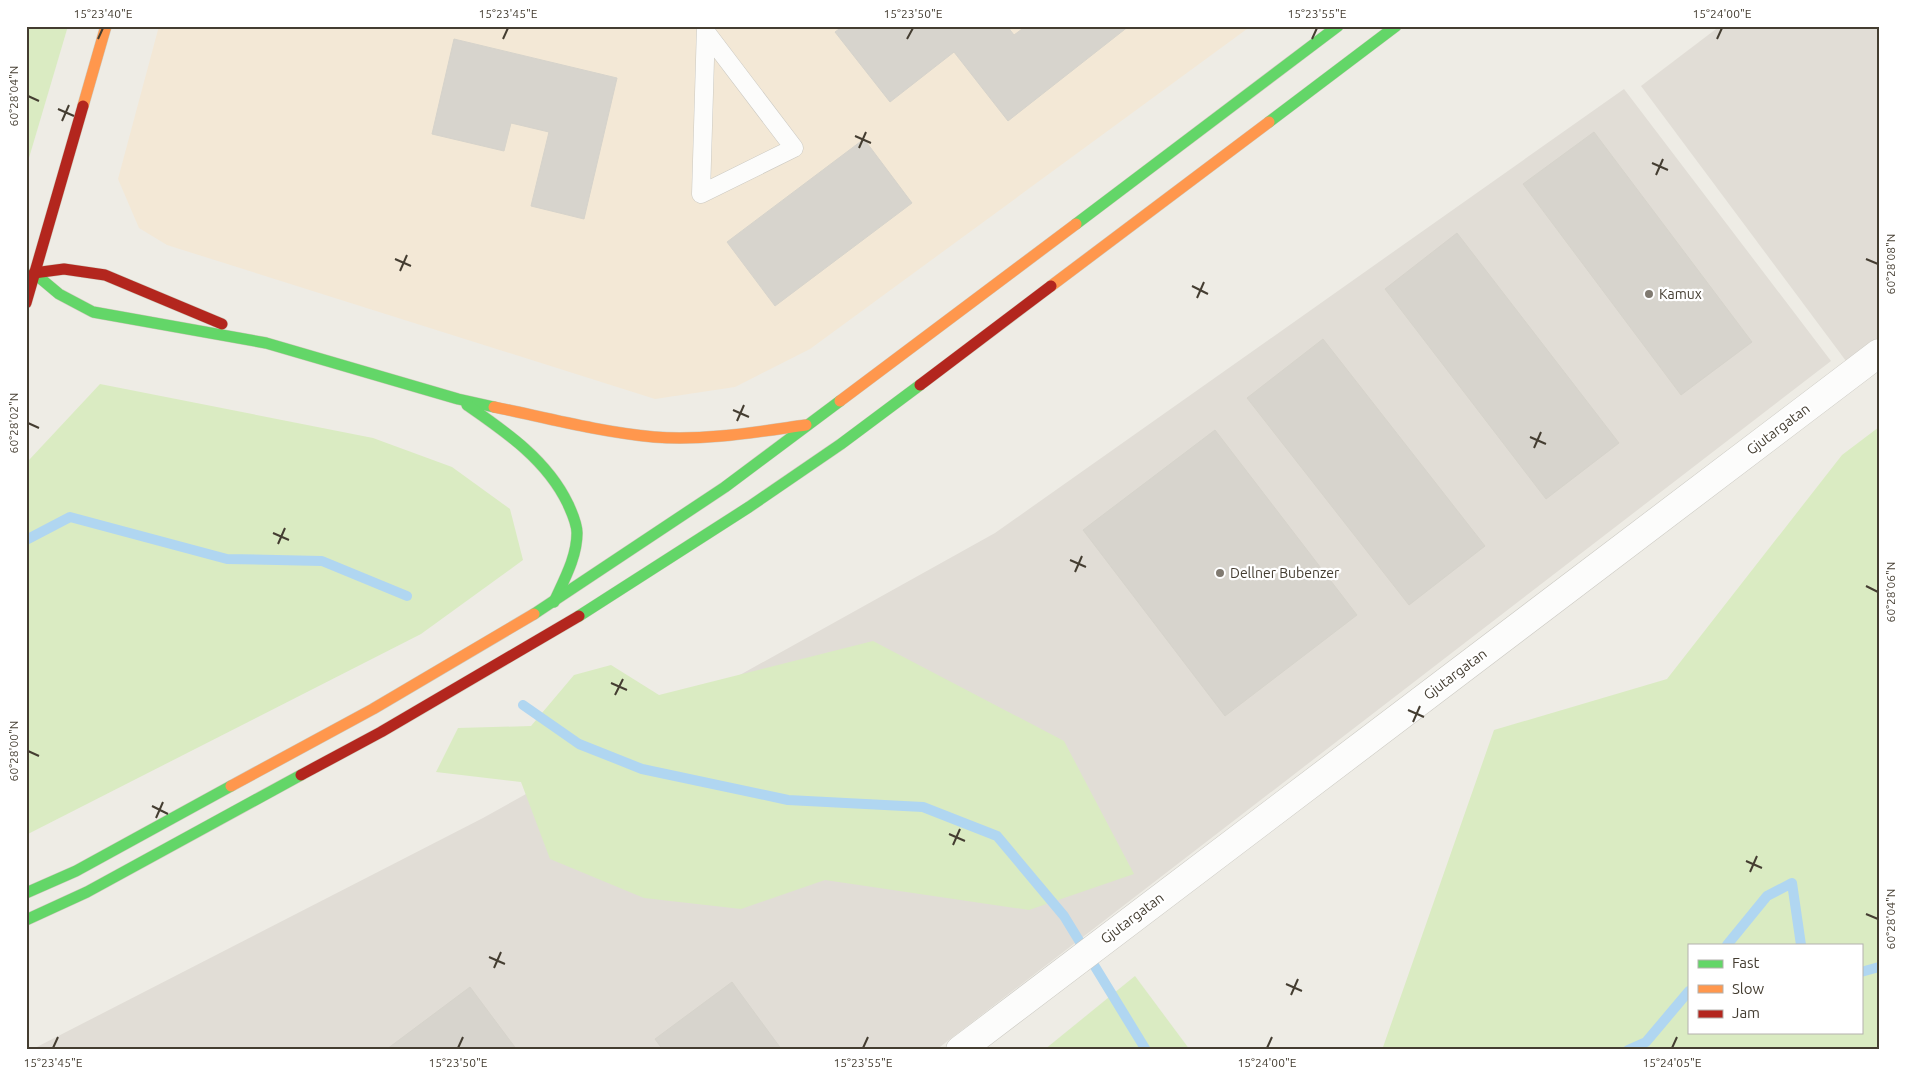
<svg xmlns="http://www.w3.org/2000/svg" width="1905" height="1076" font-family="Ubuntu,sans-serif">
	<rect width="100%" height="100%" fill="#eeece5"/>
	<polygon fill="#f3e8d6" points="159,26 1251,26 810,349 735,387 655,399 167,245 139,228 118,179"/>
	<g fill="#e1ddd6">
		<polygon points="1720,26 1879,26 1879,338 1846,361 1641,86"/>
		<polygon points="1624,89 1831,361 936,1050 31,1050 483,818 995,533"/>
	</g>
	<g fill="#daebc2" fill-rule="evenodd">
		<polygon points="26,26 68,26 26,168"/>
		<polygon points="100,384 373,438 452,467 510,509 523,560 421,634 26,835 26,470 29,460"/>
		<path d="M1879 427V1050H1382L1494 730 1667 679 1842 455ZM1689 945H1861V1032H1689Z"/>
		<polygon points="873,641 1064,741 1134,874 1029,910 825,880 741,909 644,898 550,859 521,782 436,772 458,728 531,726 574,675 611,665 659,695"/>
		<polygon points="1135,976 1190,1050 1044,1050"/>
	</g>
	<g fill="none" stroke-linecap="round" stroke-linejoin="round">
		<g stroke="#b0d6f1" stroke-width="10">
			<polyline points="26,540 70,517 227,559 322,561 407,596"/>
			<polyline points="523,705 579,744 642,769 788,800 923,807 997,836 1064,916 1146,1050"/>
			<polyline points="1727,945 1767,896 1792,883 1801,945"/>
			<polyline points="1861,972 1879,967"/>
			<polyline points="1628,1050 1646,1042 1689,991"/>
		</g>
	</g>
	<g fill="#d7d4cd" stroke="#d6d3cb">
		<polygon points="843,26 1007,26 1014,35 1026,26 1129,26 1008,121 954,52 890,102 835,32"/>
		<polygon points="454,39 617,78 584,219 531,206 549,132 511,123 504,151 432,134"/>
		<polygon points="1594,132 1752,342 1681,395 1523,184"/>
		<polygon points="864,139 912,203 775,306 727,242"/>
		<polygon points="1457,233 1619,443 1546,499 1385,289"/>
		<polygon points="1323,339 1485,546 1409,605 1247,398"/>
		<polygon points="1215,430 1357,615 1225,716 1083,530"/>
		<polygon points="732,982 782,1050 663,1050 655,1039"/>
		<polygon points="470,987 517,1050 388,1050 387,1049"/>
	</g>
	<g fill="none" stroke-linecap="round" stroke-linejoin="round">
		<defs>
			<polyline id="lane" points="706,32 794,148 701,194 706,26"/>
			<polyline id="street" points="960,1050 1879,353"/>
			<g id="fast">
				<polyline points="1269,122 1396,26"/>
				<polyline points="1076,224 1338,26"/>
				<polyline points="34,273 59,294 93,312 266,343 458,399 494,407"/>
				<path d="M467 405C506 432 547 460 568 504 572 513 577 523 577 533 577 557 564 580 554 602"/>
				<polyline points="534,614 725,487 840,401"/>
				<polyline points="579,616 749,507 841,444 920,385"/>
				<polyline points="26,893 76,871 231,786"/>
				<polyline points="26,920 87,892 301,775"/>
			</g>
			<g id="slow">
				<polyline points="83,106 106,26"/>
				<polyline points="1051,286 1269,122"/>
				<polyline points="840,401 1076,224"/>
				<path d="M494 407C547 418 600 432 654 437 705 441 756 432 806 425"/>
				<polyline points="231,786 373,709 534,614"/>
			</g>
			<g id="jam">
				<polyline points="34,273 64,269 105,275 222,324"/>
				<polyline points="26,303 83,106"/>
				<polyline points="920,385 1051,286"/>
				<polyline points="301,775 381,732 579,616"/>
			</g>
		</defs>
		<use href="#lane" stroke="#cac8c1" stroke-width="19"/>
		<use href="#street" stroke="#cac8c1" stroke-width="29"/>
		<use href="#fast" stroke="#cec9bb" stroke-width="12"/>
		<use href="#slow" stroke="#cec9bb" stroke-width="12"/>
		<use href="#jam" stroke="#cec9bb" stroke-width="12"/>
		<use href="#lane" stroke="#fcfcfb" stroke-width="18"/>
		<use href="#street" stroke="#fcfcfb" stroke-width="28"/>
		<use href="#fast" stroke="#63d668" stroke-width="11"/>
		<use href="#slow" stroke="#ff974d" stroke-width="11"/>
		<use href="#jam" stroke="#b3261e" stroke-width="11"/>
	</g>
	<path fill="none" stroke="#443d31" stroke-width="2" d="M98 39 103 28M503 39 508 28M907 39 913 28M1312 39 1317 28M1717 39 1722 28M28 96 39 101M58 109 74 116M62 121 69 105M855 136 871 143M859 148 866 132M1652 163 1668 170M1656 175 1663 159M395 259 411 266M1866 259 1878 264M400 271 407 255M1192 286 1208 294M1197 298 1204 282M733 410 749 417M737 421 744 405M28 423 39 428M1530 437 1546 444M1534 448 1541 432M273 533 289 540M278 544 285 528M1070 560 1086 567M1075 572 1082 556M1866 586 1878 592M611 683 627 690M615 695 623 679M1408 710 1424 717M1413 722 1420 706M28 751 39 756M152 806 168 814M156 818 163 802M949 834 965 841M953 845 960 829M1746 861 1762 868M1750 872 1757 856M1866 914 1878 919M489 957 505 964M494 968 501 952M1286 984 1302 991M1291 995 1298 979M53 1048 58 1037M458 1048 463 1037M863 1048 868 1037M1267 1048 1272 1037M1672 1048 1677 1037"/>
	<g fill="#807a70" stroke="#fff" stroke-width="2">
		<circle cx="1649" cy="294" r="5"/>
		<circle cx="1220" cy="573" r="5"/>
	</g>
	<g text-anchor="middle" stroke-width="4.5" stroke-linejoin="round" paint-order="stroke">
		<g font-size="14" fill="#443d31" stroke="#fff" text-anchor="start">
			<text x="1659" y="299">Kamux</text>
			<text x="1230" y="578">Dellner Bubenzer</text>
		</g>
		<g font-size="14" fill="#443d31" stroke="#fff">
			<text transform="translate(1778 429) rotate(-37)" y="5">Gjutargatan</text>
			<text transform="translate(1455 674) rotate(-37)" y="5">Gjutargatan</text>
			<text transform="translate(1132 918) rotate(-37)" y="5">Gjutargatan</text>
		</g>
	</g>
	<rect width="1905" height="1076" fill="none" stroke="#ffffff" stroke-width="55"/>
	<rect x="1688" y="944" width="175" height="90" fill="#ffffff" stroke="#b4b1ad"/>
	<rect x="1698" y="960" width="25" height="8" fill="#63d668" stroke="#b4b1ad"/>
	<text x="1732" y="968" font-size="15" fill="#443d31">Fast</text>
	<rect x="1698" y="985" width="25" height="8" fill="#ff974d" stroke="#b4b1ad"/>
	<text x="1732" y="994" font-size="15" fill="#443d31">Slow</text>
	<rect x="1698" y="1010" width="25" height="8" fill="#b3261e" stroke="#b4b1ad"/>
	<text x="1732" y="1018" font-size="15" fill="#443d31">Jam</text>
	<rect x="28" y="28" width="1850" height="1020" fill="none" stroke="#443d31" stroke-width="2"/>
	<g font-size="12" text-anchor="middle" fill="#443d31">
		<text x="103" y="18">15°23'40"E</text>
		<text x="508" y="18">15°23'45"E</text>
		<text x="913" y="18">15°23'50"E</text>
		<text x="1317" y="18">15°23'55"E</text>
		<text x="1722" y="18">15°24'00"E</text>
		<text transform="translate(14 96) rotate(-90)" y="4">60°28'04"N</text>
		<text transform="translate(1891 264) rotate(-90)" y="4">60°28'08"N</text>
		<text transform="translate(14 423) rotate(-90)" y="4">60°28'02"N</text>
		<text transform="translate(1891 592) rotate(-90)" y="4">60°28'06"N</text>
		<text transform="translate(14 751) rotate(-90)" y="4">60°28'00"N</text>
		<text transform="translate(1891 919) rotate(-90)" y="4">60°28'04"N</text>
		<text x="53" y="1067">15°23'45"E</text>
		<text x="458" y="1067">15°23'50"E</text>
		<text x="863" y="1067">15°23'55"E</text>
		<text x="1267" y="1067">15°24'00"E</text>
		<text x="1672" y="1067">15°24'05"E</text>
	</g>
</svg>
